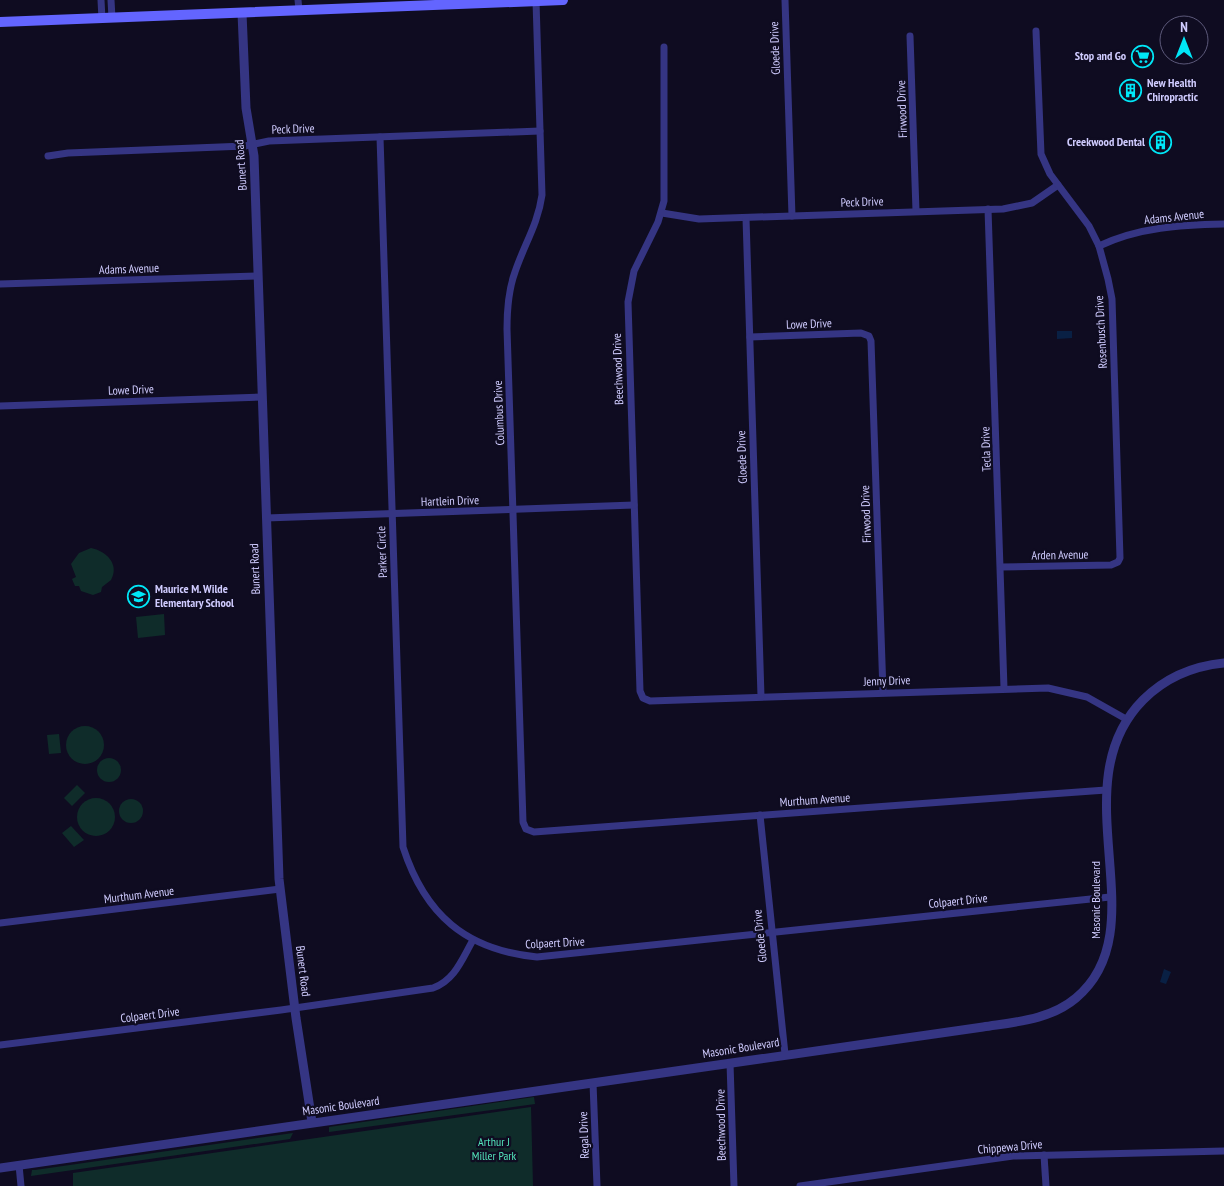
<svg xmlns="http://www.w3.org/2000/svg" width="1224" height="1186" font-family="'PT Sans Narrow',sans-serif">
	<rect width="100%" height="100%" fill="#0f0c21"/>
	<g fill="#0f2c2a">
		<path d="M91 548C106 551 120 564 111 580L102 587 101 592 93 595 81 591 79 586H75L72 579 76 577 71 564 79 553Z"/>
		<polygon points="164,614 165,635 138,638 136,617"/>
		<circle cx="85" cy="745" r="19"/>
		<polygon points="59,734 61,753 49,754 47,735"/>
		<circle cx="109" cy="770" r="12"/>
		<polygon points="77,785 85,793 72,806 64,798"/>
		<circle cx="96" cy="817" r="19"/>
		<circle cx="131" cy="811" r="12"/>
		<polygon points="71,826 84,840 74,847 62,833"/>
		<polygon points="534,1097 535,1104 329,1132 329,1127"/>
		<polygon points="531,1107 533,1186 73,1186 73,1173"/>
		<polygon points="293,1133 290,1139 31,1176 32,1170 35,1170"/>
	</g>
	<g fill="#092044">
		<polygon points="1057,331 1072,331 1072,338 1057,339"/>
		<polygon points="1164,969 1171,972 1166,984 1160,982"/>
	</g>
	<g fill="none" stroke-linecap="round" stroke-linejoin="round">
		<g stroke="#353583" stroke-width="7">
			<polyline points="101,0 102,19"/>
			<polyline points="111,0 112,18"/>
			<polyline points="298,0 299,10"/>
			<polyline points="785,0 792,216"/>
			<path d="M536 1 542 195C538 224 524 245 515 272 508 291 507 310 507 329L523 822 526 829 534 832 1106 790"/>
			<polyline points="910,36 916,211"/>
			<polyline points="664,47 664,201 658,222 634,271 628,302 640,691 643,698 650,701 1048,688 1087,697 1126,719"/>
			<path d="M380 137 403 847C425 915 466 950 537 957L1110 897"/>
			<polyline points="48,156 68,153 245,146 269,141 540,131"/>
			<polyline points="988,209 1004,688"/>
			<polyline points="662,213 699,219 1003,209 1032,203 1058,185"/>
			<polyline points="746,218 761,696"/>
			<path d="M1099 246C1139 227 1181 225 1224 224"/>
			<polyline points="0,284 258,276"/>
			<polyline points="750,337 861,333 869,336 871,341 883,692"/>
			<polyline points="0,406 262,397"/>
			<polyline points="266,518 634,505"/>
			<polyline points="1001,567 1111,565 1118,562 1120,558 1112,299 1108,279 1099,246 1089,226 1050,174 1041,154 1036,31"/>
			<polyline points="760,815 785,1054"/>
			<polyline points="0,923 280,889"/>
			<path d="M0 1045 281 1010 433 988C455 980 462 959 473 940"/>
			<polyline points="730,1063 734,1186"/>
			<polyline points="593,1083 597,1186"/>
			<polyline points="1044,1155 1046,1186"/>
			<polyline points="19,1165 21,1186"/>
			<polyline points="800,1186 1013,1156 1224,1151"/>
		</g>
		<g stroke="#353583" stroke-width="9">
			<polyline points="242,13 246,108 254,156 279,879 296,1018 312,1122"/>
			<path d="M0 1168 983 1027C1015 1022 1050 1020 1076 998 1160 928 1058 786 1143 700 1165 678 1194 666 1224 663"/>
		</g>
		<polyline stroke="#6365ff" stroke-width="10" points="0,22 563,0"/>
	</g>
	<defs>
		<symbol id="supermarket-ring" viewBox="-11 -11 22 22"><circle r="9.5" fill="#0f0c21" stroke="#00e7f7" stroke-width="1.5"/><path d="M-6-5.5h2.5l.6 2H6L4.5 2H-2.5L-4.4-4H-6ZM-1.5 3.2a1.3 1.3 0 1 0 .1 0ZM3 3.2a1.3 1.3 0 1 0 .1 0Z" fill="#00e7f7"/></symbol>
		<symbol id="building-ring" viewBox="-11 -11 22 22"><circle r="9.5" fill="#0f0c21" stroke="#00e7f7" stroke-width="1.5"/><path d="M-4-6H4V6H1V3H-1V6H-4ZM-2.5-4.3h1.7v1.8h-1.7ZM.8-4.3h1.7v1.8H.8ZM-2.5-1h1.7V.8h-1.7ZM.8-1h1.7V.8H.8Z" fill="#00e7f7"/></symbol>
		<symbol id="school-ring" viewBox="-11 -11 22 22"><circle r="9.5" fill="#0f0c21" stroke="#00e7f7" stroke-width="1.5"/><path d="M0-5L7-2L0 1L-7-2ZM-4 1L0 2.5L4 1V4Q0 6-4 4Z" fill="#00e7f7"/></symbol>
	</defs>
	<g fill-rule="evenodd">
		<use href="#supermarket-ring" x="1130" y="44" width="25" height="25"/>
		<use href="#building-ring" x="1118" y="78" width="25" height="25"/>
		<use href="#building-ring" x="1148" y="130" width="25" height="25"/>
		<use href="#school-ring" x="126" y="584" width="25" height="25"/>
	</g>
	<g text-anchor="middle" stroke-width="4.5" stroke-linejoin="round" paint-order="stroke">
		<g font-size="12" fill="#d0ccff" stroke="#0f0c21">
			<text transform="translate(775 48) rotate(-92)" y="4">Gloede Drive</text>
			<text transform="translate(902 109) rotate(-92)" y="4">Firwood Drive</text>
			<text transform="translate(293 129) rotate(-2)" y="4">Peck Drive</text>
			<text transform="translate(241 165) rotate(-94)" y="4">Bunert Road</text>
			<text transform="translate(862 202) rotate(-2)" y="4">Peck Drive</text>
			<text transform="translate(1174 217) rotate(-6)" y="4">Adams Avenue</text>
			<text transform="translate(129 269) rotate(-2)" y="4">Adams Avenue</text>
			<text transform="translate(809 324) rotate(-2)" y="4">Lowe Drive</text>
			<text transform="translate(1101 332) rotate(-93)" y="4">Rosenbusch Drive</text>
			<text transform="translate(618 369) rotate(-92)" y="4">Beechwood Drive</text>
			<text transform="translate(131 390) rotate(-2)" y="4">Lowe Drive</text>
			<text transform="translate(499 413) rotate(-92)" y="4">Columbus Drive</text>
			<text transform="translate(986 449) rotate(-92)" y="4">Tecla Drive</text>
			<text transform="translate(742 457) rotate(-92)" y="4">Gloede Drive</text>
			<text transform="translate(450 501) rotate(-2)" y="4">Hartlein Drive</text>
			<text transform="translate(866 514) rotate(-92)" y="4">Firwood Drive</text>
			<text transform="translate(382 552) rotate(-92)" y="4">Parker Circle</text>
			<text transform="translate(1060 555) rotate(-1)" y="4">Arden Avenue</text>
			<text transform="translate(255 569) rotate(-92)" y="4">Bunert Road</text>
			<text transform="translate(887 681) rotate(-2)" y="4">Jenny Drive</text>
			<text transform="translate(815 800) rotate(-4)" y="4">Murthum Avenue</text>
			<text transform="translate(139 895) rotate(-7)" y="4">Murthum Avenue</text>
			<text transform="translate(1096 900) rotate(-90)" y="4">Masonic Boulevard</text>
			<text transform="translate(958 901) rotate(-6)" y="4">Colpaert Drive</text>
			<text transform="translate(760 936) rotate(-96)" y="4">Gloede Drive</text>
			<text transform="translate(555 943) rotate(-3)" y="4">Colpaert Drive</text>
			<text transform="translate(303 971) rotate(83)" y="4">Bunert Road</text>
			<text transform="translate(150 1015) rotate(-7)" y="4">Colpaert Drive</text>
			<text transform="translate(741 1048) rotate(-9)" y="4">Masonic Boulevard</text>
			<text transform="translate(341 1106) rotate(-8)" y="4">Masonic Boulevard</text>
			<text transform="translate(721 1125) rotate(-91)" y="4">Beechwood Drive</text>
			<text transform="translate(584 1135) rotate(-92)" y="4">Regal Drive</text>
			<text transform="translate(1010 1147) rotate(-5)" y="4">Chippewa Drive</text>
		</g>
		<g font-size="12" font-weight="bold" fill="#d0ccff" stroke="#0f0c21" text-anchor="end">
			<text x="1126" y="60">Stop and Go</text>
			<text x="1147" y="87" text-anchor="start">New Health<tspan x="1147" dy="14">Chiropractic</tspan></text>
			<text x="1145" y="146">Creekwood Dental</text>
			<text x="155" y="593" text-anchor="start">Maurice M. Wilde<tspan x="155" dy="14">Elementary School</tspan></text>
		</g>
		<g font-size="12" fill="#53e4bb" stroke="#0f0c21">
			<text x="494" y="1146">Arthur J<tspan x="494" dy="14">Miller Park</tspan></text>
		</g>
	</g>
	<g transform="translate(1184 40)"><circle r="24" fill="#0f0c21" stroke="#5c597a"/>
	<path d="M0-4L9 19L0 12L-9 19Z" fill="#00e7f7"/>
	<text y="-8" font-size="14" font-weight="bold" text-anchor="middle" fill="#d0ccff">N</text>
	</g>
</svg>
